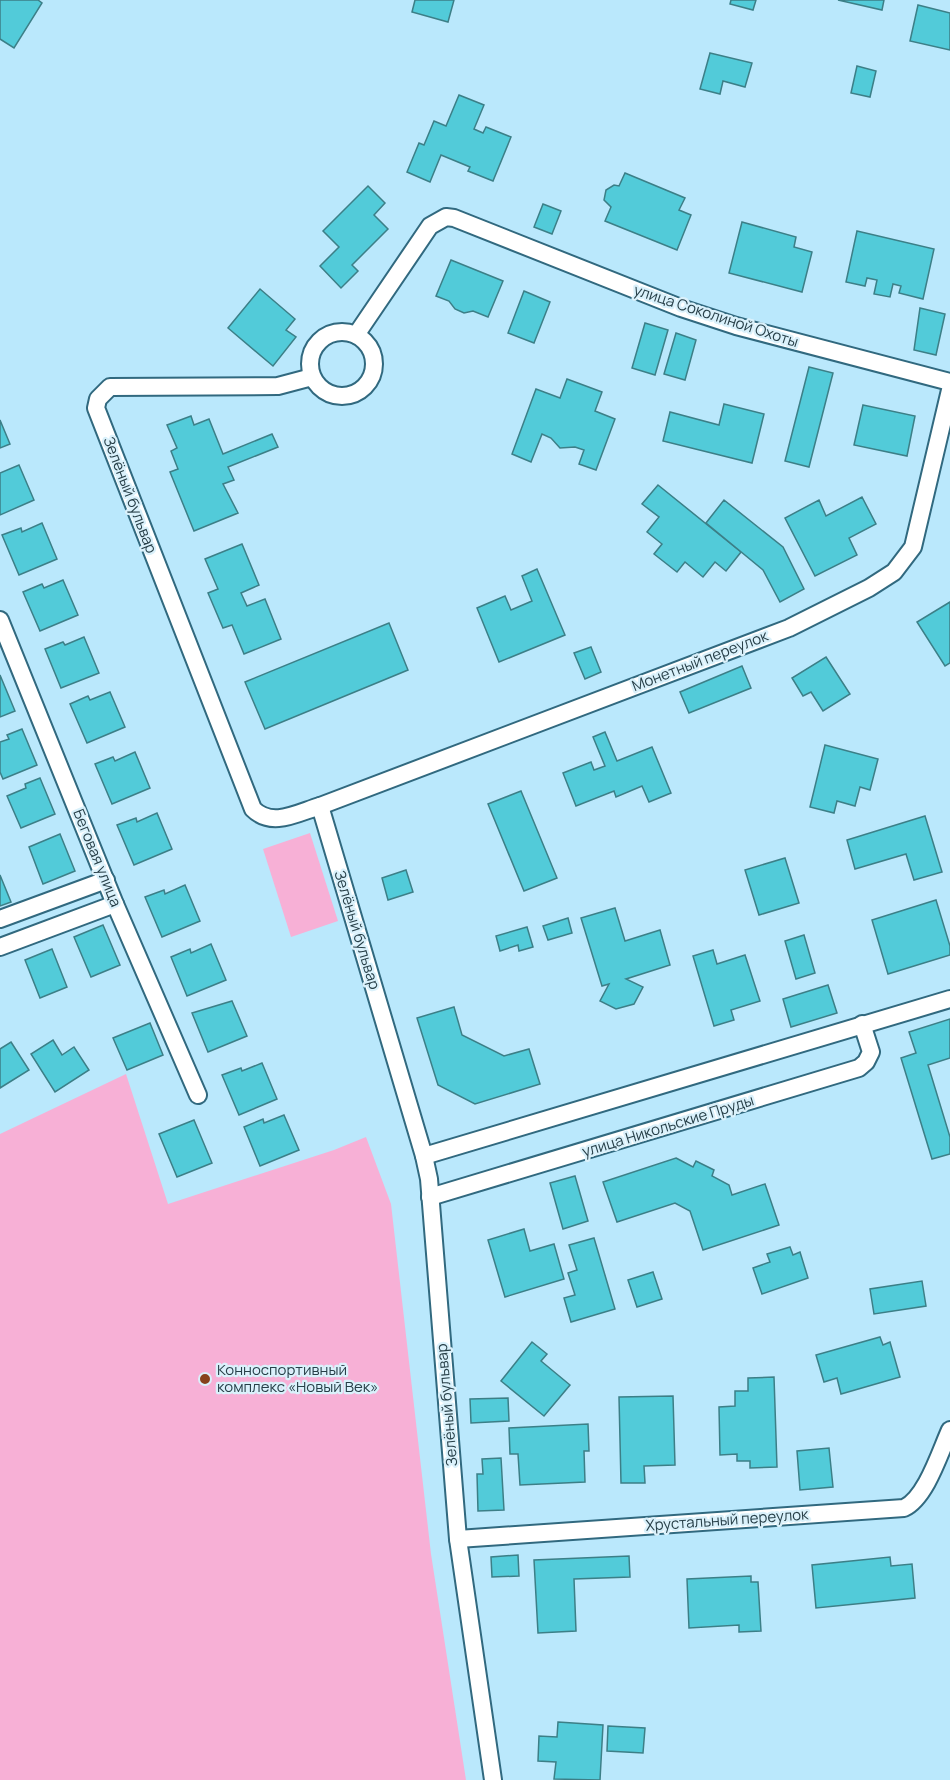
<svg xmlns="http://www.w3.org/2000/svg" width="950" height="1780" font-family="Manrope,sans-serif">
	<rect width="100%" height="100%" fill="#bae8fc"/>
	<g fill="#f7b0d6">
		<polygon points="310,833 338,921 291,937 263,849"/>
		<polygon points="126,1074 168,1204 334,1150 366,1137 391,1204 431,1554 466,1780 0,1780 0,1134"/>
	</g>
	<g fill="#52cbd9" stroke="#3c7f87" stroke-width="1.5">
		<polygon points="0,0 38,0 42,3 14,48 0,39"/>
		<polygon points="415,0 454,0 448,22 412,12"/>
		<polygon points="731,0 756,0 753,10 730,4"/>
		<polygon points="838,0 884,0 882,10"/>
		<polygon points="918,5 950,13 950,50 910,41"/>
		<polygon points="710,53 752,63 745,87 723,81 720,94 700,89"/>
		<polygon points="857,66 876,71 870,97 851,93"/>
		<polygon points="459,95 484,105 474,129 483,133 486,127 511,137 493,181 468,171 470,167 441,155 430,182 407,172 419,143 424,145 434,121 446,126"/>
		<polygon points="625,173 685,198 679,210 691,215 677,250 605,221 611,207 604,200 606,190 614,185 619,186"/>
		<polygon points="368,186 385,203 374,215 388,229 352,265 358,271 341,288 320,266 339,247 323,231"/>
		<polygon points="543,204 561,211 552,234 534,227"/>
		<polygon points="742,222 796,237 794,247 812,252 802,292 729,273"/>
		<polygon points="857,231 934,249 923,299 899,293 901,286 893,284 890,297 874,294 877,280 867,278 865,286 846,282"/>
		<polygon points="451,260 503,281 488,317 473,311 464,313 455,309 449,301 436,296"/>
		<polygon points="260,289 295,319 286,330 296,337 273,366 228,328"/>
		<polygon points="524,291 550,302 534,343 508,333"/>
		<polygon points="920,308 945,314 936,355 914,350"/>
		<polygon points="645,323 668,330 655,375 632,368"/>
		<polygon points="676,333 696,340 685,380 664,374"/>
		<polygon points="809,367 833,373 809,467 785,461"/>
		<polygon points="567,379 602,392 595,411 615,419 596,470 579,464 584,450 575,447 560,448 551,438 542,434 531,462 512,454 536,389 560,398"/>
		<polygon points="724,404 764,414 752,463 663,441 670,412 719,425"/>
		<polygon points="863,405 915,416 907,456 854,445"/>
		<polygon points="191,416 194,425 209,419 223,454 272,434 278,447 228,467 234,480 223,484 238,513 194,531 170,472 178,469 171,451 177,448 167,425"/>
		<polygon points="0,420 10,444 0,448"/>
		<polygon points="19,465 34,500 0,515 0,473"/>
		<polygon points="658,485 741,552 726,571 715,562 703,577 685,562 677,572 654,554 662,544 647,532 659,517 642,504"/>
		<polygon points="862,497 876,524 849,538 857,555 815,576 785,518 819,500 826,516"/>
		<polygon points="724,500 783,547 804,589 780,602 763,570 706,523"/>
		<polygon points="42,523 57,559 19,575 2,535 21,528 22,532"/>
		<polygon points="242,544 259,585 241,593 247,606 265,599 281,639 244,654 232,625 223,628 208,593 218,589 205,559"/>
		<polygon points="537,569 565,635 499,662 477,608 505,596 511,610 532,601 522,576"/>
		<polygon points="63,580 78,615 40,631 23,592 42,584 44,588"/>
		<polygon points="950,602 950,663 945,666 917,622"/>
		<polygon points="389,623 408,670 265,729 245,682"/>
		<polygon points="84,637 99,673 61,688 45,649 63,642 65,645"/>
		<polygon points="591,647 601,672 585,679 574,653"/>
		<polygon points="826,657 850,694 823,711 811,692 803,696 792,678"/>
		<polygon points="742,666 751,688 689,713 680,692"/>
		<polygon points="0,675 15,711 0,717"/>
		<polygon points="110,692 125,727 87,743 70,704 88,696 90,700"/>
		<polygon points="22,729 37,765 3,779 0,772 0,742 9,739 7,735"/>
		<polygon points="605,732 617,761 652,747 671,793 649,802 642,786 616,797 614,791 576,806 563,773 591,762 594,770 605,766 593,737"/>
		<polygon points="825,745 878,759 870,790 860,787 855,806 837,801 834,813 810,807"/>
		<polygon points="135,752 150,788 112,804 95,764 113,757 115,761"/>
		<polygon points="40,778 55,814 21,828 7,796 26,788 25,784"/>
		<polygon points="521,791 557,878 524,891 488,804"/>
		<polygon points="157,813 172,849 134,865 117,825 136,818 137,822"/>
		<polygon points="925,816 942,872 914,880 906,854 855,869 847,840"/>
		<polygon points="60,834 75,871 43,884 29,847"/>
		<polygon points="785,858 799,903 759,915 745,870"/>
		<polygon points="406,870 413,892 388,900 382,878"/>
		<polygon points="0,875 11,902 0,906"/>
		<polygon points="185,885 200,921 162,937 145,897 164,890 165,894"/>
		<polygon points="936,900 950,946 950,955 888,974 872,920"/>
		<polygon points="615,908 625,941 660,930 670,965 626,979 643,987 634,1004 616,1009 600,1001 609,984 602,986 581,918"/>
		<polygon points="568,918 572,933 548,940 543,926"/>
		<polygon points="103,925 120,965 91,977 74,937"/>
		<polygon points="527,927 533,947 519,951 518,945 500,951 496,936"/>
		<polygon points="804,935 815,973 796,979 785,941"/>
		<polygon points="211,944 226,980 187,996 171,957 190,949 191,953"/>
		<polygon points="52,949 67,987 40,998 25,960"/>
		<polygon points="713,950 717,964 745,955 760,1001 731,1010 734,1020 714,1026 693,956"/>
		<polygon points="828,985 837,1013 791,1027 783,999"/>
		<polygon points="232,1001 247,1036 208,1052 192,1013"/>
		<polygon points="454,1007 462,1035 504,1056 529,1049 540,1084 475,1104 438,1085 417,1018"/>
		<polygon points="950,1019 950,1058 928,1065 950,1137 950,1154 932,1159 901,1058 916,1053 909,1032"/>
		<polygon points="150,1023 163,1055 127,1070 113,1038"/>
		<polygon points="53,1040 62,1055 74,1047 89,1070 55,1092 31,1054"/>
		<polygon points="11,1042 29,1070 0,1088 0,1049"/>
		<polygon points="262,1063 277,1099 239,1115 222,1075 241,1068 242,1071"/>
		<polygon points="284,1115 299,1150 260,1166 244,1127 263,1119 264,1123"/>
		<polygon points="194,1120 212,1163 177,1177 159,1134"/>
		<polygon points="676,1158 693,1167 696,1161 714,1170 712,1176 729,1185 732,1195 765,1184 779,1225 703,1250 690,1211 675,1203 617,1222 603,1182"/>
		<polygon points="575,1176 588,1221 563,1229 550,1183"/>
		<polygon points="524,1229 530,1251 554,1244 564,1279 505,1297 488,1240"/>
		<polygon points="594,1238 615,1309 571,1322 564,1298 575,1295 568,1273 577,1270 569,1245"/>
		<polygon points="790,1247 793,1255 800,1252 808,1278 762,1294 753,1268 770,1262 767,1254"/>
		<polygon points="653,1272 662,1299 637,1307 628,1280"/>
		<polygon points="922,1281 926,1306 874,1314 870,1289"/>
		<polygon points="880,1337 883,1345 890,1342 900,1377 841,1394 837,1378 824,1382 816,1355"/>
		<polygon points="532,1342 547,1354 541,1361 570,1385 544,1416 501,1381"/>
		<polygon points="774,1377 777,1467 750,1468 750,1461 737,1461 737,1454 720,1455 719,1407 735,1406 735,1391 748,1391 748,1378"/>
		<polygon points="673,1396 675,1465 644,1466 645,1483 621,1483 619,1397"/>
		<polygon points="508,1398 509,1421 471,1423 470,1399"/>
		<polygon points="588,1424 589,1451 584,1451 585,1482 520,1485 518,1454 510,1454 509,1428"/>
		<polygon points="829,1448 833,1487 800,1490 797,1451"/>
		<polygon points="501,1458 504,1510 478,1511 477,1474 483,1474 482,1459"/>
		<polygon points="518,1555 519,1576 492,1577 491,1557"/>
		<polygon points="629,1556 630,1577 574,1579 576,1631 538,1633 534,1560"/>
		<polygon points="890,1557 891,1566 912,1564 915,1598 816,1608 812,1565"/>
		<polygon points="751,1576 751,1582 758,1582 761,1631 739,1632 739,1625 689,1628 687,1579"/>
		<polygon points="558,1722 603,1725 600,1780 554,1779 556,1762 538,1761 539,1736 557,1737"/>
		<polygon points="608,1726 645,1728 643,1753 607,1751"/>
	</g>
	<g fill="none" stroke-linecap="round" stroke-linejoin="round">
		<defs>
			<g id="minor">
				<circle cx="342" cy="364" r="32"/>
				<polyline points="356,335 430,226 446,217 454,218 681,308 736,326 950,382"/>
				<path d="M312 377 278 386 110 387 98 399 96 408 253 809C272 828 297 813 320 806L424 1156 429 1179 458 1539 493 1780"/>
				<polyline points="0,620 115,904 198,1095"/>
				<polyline points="320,806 789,628 869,588 894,572 913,547 950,390"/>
				<polyline points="0,919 106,880"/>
				<polyline points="0,947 115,904"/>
				<polyline points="424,1156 950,999"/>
				<polyline points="430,1197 859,1068 866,1062 871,1052 862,1024"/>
				<path d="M458 1539 904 1508C926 1498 940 1452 950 1430"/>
			</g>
		</defs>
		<use href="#minor" stroke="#31697f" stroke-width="20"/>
		<use href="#minor" stroke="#fff" stroke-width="16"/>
	</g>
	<circle fill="#87411b" stroke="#daf1fb" stroke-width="2" cx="205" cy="1379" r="6"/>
	<g text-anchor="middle" stroke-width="4.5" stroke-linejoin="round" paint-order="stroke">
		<g font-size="15" fill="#273f48" stroke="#daf1fb">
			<text transform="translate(716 316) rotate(18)" y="5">улица Соколиной Охоты</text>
			<text transform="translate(130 495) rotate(69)" y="5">Зелёный бульвар</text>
			<text transform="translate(700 661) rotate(-21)" y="5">Монетный переулок</text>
			<text transform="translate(97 858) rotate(68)" y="5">Беговая улица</text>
			<text transform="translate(357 930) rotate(73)" y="5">Зелёный бульвар</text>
			<text transform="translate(668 1126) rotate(-17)" y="5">улица Никольские Пруды</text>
			<text transform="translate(447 1405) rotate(-95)" y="5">Зелёный бульвар</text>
			<text transform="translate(727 1520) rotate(-4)" y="5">Хрустальный переулок</text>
		</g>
		<g font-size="15" fill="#273f48" stroke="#daf1fb" text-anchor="start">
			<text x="217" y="1375">Конноспортивный<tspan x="217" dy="17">комплекс «Новый Век»</tspan></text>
		</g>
	</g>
</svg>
